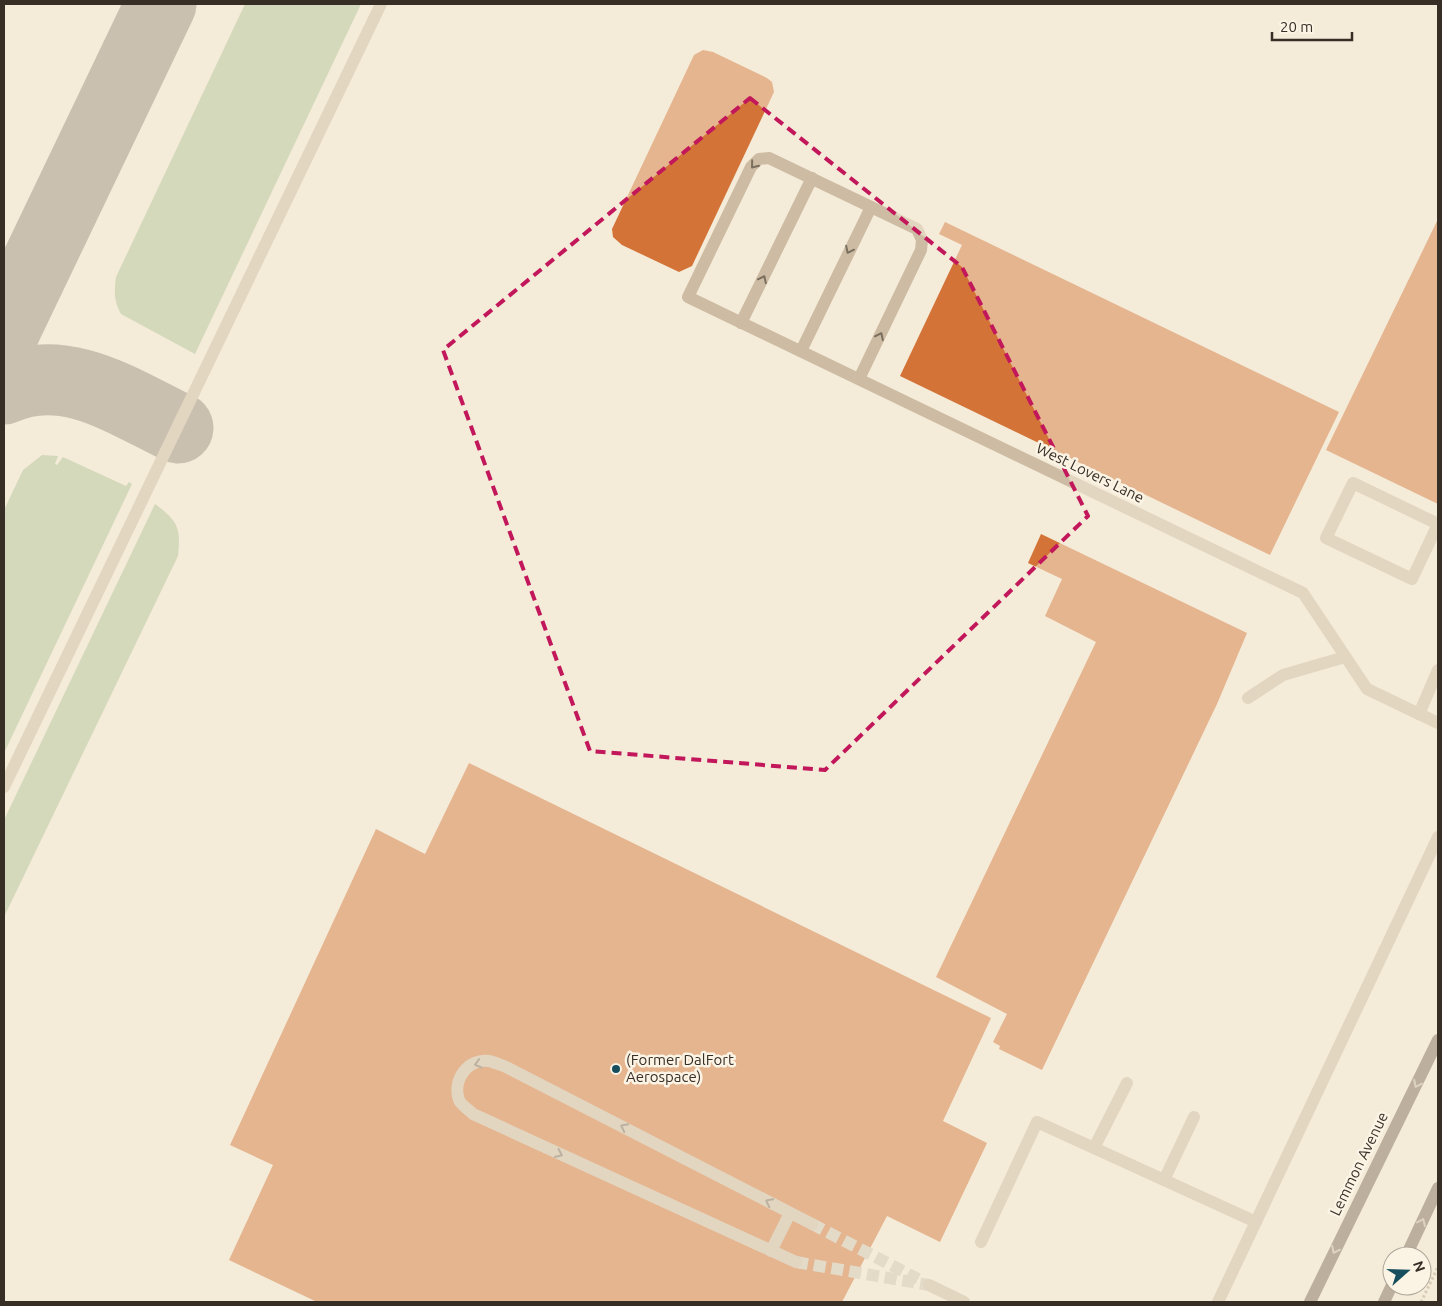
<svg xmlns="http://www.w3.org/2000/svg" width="1442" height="1306" font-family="Ubuntu,sans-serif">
	<rect width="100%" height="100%" fill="#f4ebd8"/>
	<g fill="#aec497">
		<path d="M245 4H361L195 354 121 314C114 301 114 292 116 277Z"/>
		<polygon points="42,455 58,456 55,464 57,465 63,457 126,486 129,482 132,484 4,753 4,510 23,470"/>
		<path d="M155 504C178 521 181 528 178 556L4 917V820Z"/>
	</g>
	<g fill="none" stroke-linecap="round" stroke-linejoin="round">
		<g stroke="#968c7f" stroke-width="71">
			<polyline points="4,332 161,4"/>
			<path d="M4 389C65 361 124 402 178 428"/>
		</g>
	</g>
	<g fill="#d37337">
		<polygon points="703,50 713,52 767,78 772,82 774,92 692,266 679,272 622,245 613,237 612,229 694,55"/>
		<polygon points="1438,219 1438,504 1326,450"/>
		<polygon points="945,222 1339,412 1270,555 900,376 962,245 939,234"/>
		<polygon points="1041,534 1247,633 1217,704 1042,1070 999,1049 1000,1046 993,1042 1007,1014 936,977 1096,642 1045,616 1062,579 1028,563"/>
		<polygon points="469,763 991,1018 943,1121 987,1143 940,1242 887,1216 842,1302 317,1302 229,1260 273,1165 230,1145 376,829 425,854"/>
	</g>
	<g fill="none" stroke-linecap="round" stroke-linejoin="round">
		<g stroke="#cec5b4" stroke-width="12" stroke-dasharray="12 6" stroke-linecap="butt">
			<polyline points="812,1224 918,1279"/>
			<polyline points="796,1262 929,1285"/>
		</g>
		<polyline stroke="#b9a68d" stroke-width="3" stroke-dasharray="2.5 2.5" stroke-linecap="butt" points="1421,1302 1438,1267"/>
		<g stroke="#cdbca3" stroke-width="12">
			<polyline points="741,323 812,178"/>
			<polyline points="801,351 871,207"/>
			<polyline points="859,379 921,250 922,240 917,229 769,158 759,159 751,167 688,297 1303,593 1367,689 1438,723"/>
			<polygon points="1353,483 1438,524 1412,579 1326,538"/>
			<polyline points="1248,698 1283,675 1345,657"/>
			<polyline points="1419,714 1438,670"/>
			<polyline points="4,787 381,4"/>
			<polyline points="1094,1148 1127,1083"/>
			<polyline points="1164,1180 1194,1117"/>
			<polyline points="981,1242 1037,1122 1256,1222"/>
			<polyline points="771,1251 790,1213"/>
			<path d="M796 1262 473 1114C469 1110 461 1105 459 1100 452 1080 468 1058 489 1061 494 1062 500 1065 504 1066L812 1224"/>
			<polyline points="929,1285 964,1302"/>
			<polyline points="1218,1302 1438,837"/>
		</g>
		<g stroke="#7b6755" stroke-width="12">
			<polyline points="1406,1256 1438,1188"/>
			<polyline points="1310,1302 1438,1040"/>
			<polyline points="1384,1302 1392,1285"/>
		</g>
	</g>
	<defs><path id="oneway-chevron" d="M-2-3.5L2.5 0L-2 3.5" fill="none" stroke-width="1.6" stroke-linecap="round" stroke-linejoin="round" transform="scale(1.25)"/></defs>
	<g stroke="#7a6e5e">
		<use href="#oneway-chevron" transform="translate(754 165) rotate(129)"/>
		<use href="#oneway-chevron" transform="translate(849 250) rotate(116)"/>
		<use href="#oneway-chevron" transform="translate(763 279) rotate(-64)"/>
		<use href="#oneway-chevron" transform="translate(880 336) rotate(-64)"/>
		<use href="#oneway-chevron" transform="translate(478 1064) rotate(163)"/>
		<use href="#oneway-chevron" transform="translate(624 1127) rotate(-153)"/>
		<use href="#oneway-chevron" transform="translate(559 1154) rotate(25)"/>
		<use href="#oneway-chevron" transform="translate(769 1202) rotate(-153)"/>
	</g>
	<g stroke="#c1b5a4">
		<use href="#oneway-chevron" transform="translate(1417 1084) rotate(116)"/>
		<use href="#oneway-chevron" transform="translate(1422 1222) rotate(-65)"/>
		<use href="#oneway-chevron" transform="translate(1335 1250) rotate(116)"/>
	</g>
	<path d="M0 0H1442V1306H0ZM750 98 962 267 1088 516 825 770 590 751 443 350Z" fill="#f4ebd8" fill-opacity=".55" fill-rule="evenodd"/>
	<path fill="none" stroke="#c2185b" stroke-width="4" stroke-dasharray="10 6" stroke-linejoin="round" d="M750 98 962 267 1088 516 825 770 590 751 443 350Z"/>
	<circle fill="#174e5d" stroke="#fbf4e5" stroke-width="2" cx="616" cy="1069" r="5"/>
	<g text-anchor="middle" stroke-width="5" stroke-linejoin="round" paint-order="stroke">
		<g font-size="15" fill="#372e26" stroke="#fbf4e5">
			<text transform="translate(1090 473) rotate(26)" y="5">West Lovers Lane</text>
			<text transform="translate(1359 1164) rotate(-64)" y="5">Lemmon Avenue</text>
		</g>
		<g font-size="15" fill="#372e26" stroke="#fbf4e5" text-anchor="start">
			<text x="626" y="1065">(Former DalFort<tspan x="626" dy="17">Aerospace)</tspan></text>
		</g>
	</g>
	<rect width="1442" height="1306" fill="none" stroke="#372e26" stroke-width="10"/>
	<g transform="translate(1407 1271) rotate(70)"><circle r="24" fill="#fbf4e5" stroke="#ada599"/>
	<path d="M0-4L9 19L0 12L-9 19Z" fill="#174e5d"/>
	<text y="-8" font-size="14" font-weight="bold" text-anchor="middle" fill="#372e26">N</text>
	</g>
	<path d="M1272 32v8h80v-8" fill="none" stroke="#372e26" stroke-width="2.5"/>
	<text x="1280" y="32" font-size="15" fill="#372e26" stroke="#fbf4e5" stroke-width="4" paint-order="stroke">20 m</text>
</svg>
